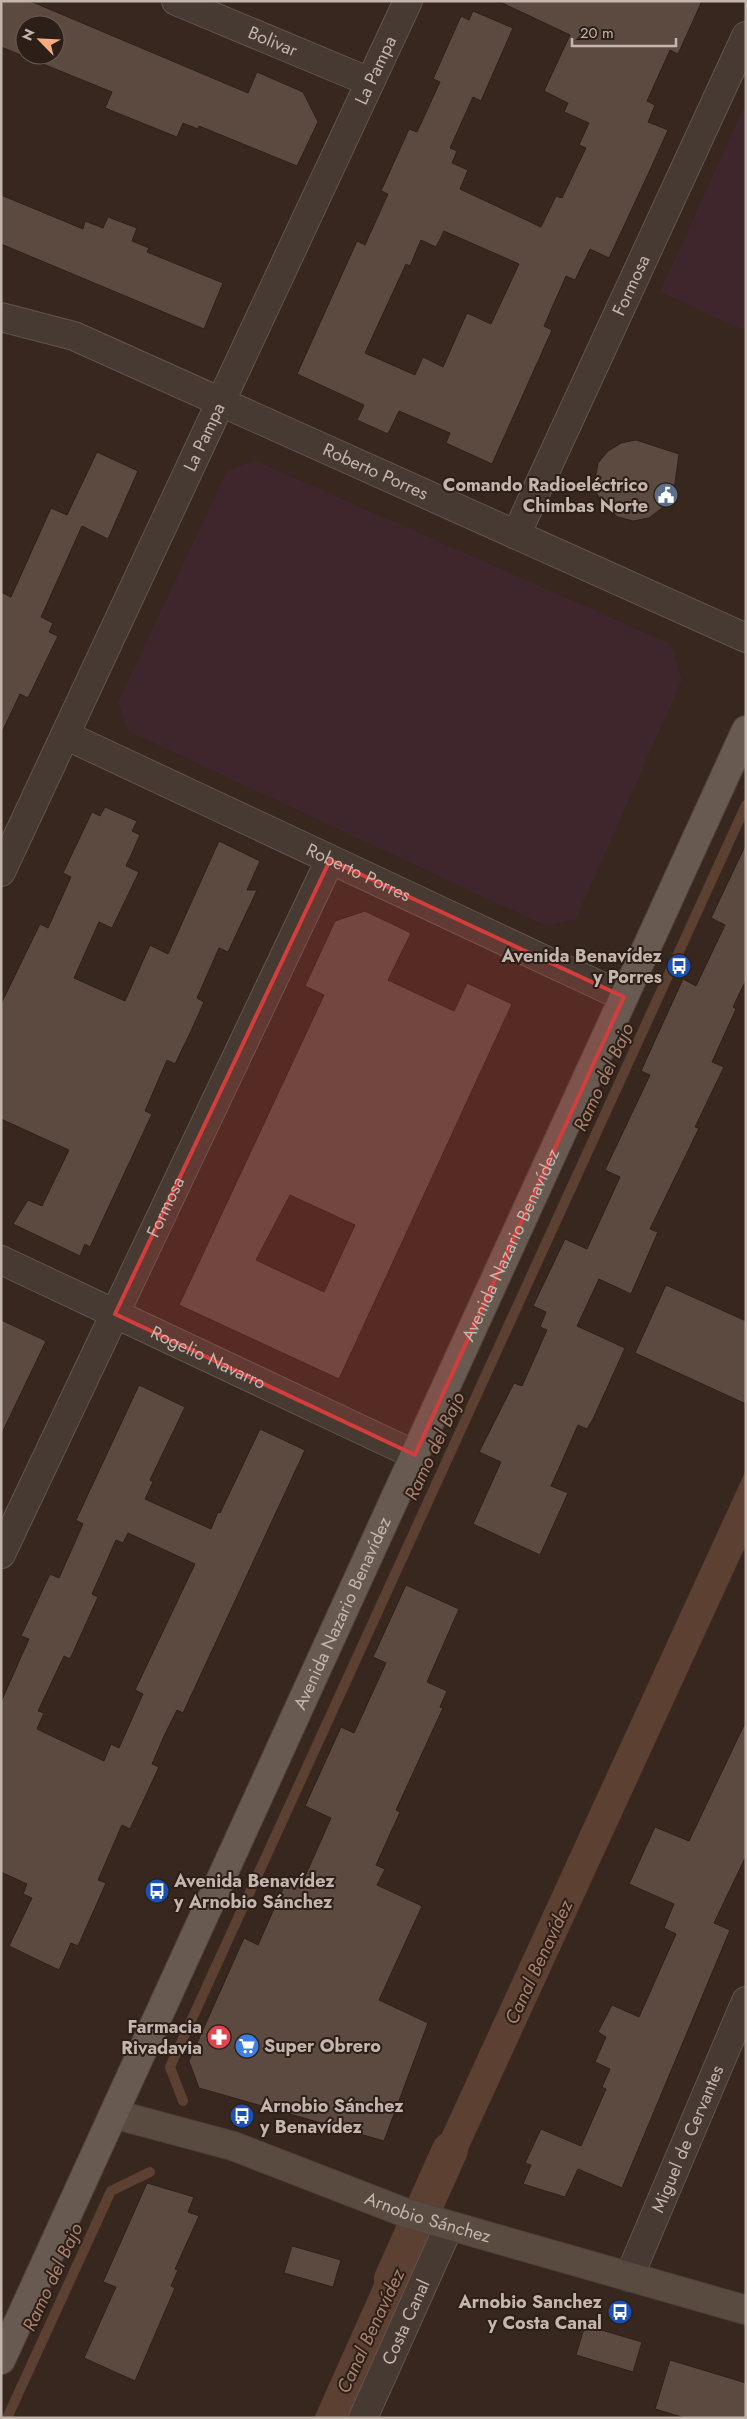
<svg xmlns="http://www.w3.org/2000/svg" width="747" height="2419" font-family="Jost,sans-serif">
	<rect width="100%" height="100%" fill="#37271f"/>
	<g fill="#3f262d">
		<polygon points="746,103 746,331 660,292"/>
		<polygon points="254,460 671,644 682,680 576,919 546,926 128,731 118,702 227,471"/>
	</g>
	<g fill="#5c4031">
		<polygon points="746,1470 746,1545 445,2200 416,2190"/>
		<polygon points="398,2230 427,2240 347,2418 314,2418"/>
	</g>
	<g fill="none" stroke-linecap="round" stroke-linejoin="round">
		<g stroke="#5c4031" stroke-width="10">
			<polyline points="183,2101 170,2067 746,805"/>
			<polyline points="7,2418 111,2191 150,2172"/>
		</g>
		<polyline stroke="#5c4031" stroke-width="36" points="392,2279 450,2150"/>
	</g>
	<g fill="#5c4a40" stroke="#2e211a" fill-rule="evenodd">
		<path d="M1 1H30L248 93 257 72 303 92 318 122 297 166 199 126 198 129 183 123 177 137 105 108 112 92 1 47ZM25 25H55V55H25Z"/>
		<path d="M498 1H702L678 54 670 50 647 101 655 105 648 122 668 130 650 170 609 258 590 249 575 280 566 276 544 326 552 330 492 464 446 443 450 433 399 411 388 434 357 420 364 405 297 374 357 241 365 245 388 194 381 191 409 129 417 132 440 82 433 79 461 16 469 20 473 11 513 28 481 101 473 97 450 148 457 151 452 163 468 170 460 189 541 227 556 196 562 198 586 148 579 145 589 123 564 112 568 103 544 91 570 35ZM444 231 519 264 491 324 467 313 443 367 423 357 415 375 365 353 406 264 410 266 421 240 436 247Z"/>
		<polygon points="1,195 83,229 85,221 103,228 108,217 137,228 132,241 149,248 147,252 223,283 204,329 1,244"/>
		<polygon points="636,440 679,454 674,490 667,504 649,518 633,521 618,517 605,508 597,494 595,479 598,463 608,451 621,443"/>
		<polygon points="97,452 138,471 108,539 82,526 41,617 53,623 49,632 58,636 28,698 20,694 1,734 1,592 11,597 51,508 67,515"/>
		<polygon points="105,807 137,821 132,831 140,835 126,866 139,872 112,928 99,922 74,978 125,1001 150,945 168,954 219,841 260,861 247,890 257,890 228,952 219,948 197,998 204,1002 191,1031 175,1064 167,1060 145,1111 152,1114 90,1247 85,1244 80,1256 13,1224 28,1200 42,1206 69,1150 1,1119 1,1004 40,924 48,928 71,877 63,873 92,812 100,816"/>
		<polygon points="746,844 746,980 733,1007 736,1009 712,1062 724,1067 695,1127 699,1128 650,1229 658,1232 631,1294 599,1279 577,1326 625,1348 593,1419 587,1429 578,1425 551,1486 568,1493 540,1555 473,1524 501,1462 479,1452 514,1383 522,1386 547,1330 540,1327 546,1312 533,1306 565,1239 587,1249 620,1177 605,1170 650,1075 641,1071 683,979 696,986 725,925 711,918"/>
		<path d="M365 911 411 933 388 980 454 1011 467 983 512 1004 339 1379 179 1305 324 995 305 986 335 921ZM290 1195 355 1225 324 1292 256 1260Z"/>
		<polygon points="666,1285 746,1321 746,1404 635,1353"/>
		<polygon points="1,1320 46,1341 1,1435"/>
		<path d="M139 1385 185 1407 150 1480 153 1482 145 1499 211 1529 218 1512 220 1513 260 1429 305 1450 183 1713 177 1710 164 1736 152 1764 159 1767 130 1829 122 1825 98 1880 106 1883 78 1946 71 1943 59 1970 9 1946 32 1898 23 1894 27 1884 1 1872V1702L29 1639 21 1636 50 1574 59 1578 83 1524 76 1520ZM128 1533 195 1564 135 1690 143 1694 119 1748 111 1744 104 1761 37 1729 44 1713 38 1711 64 1656 70 1659 98 1597 92 1594 116 1540 123 1543Z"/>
		<polygon points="406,1585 459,1609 427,1682 447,1691 440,1707 443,1708 396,1810 400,1812 376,1865 385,1869 377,1885 422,1906 379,2000 428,2023 384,2141 199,2088 189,2061 244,1938 258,1945 289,1875 303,1881 331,1818 305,1806 341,1727 354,1733 386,1663 373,1657"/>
		<polygon points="746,1721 746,1856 714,1923 730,1930 622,2188 578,2169 565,2197 523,2184 531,2165 525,2163 541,2129 581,2146 606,2089 602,2087 610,2069 595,2062 606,2037 598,2032 612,2005 639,2017 676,1934 664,1928 674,1904 629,1884 655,1827 689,1841"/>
		<polygon points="147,2183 194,2197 188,2212 199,2216 175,2269 178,2270 171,2286 175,2288 135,2381 84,2358 116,2287 103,2282"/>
		<polygon points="292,2246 341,2260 333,2287 284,2273"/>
		<polygon points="585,2325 642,2342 633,2372 576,2355"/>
		<polygon points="670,2360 746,2383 746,2418 685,2418 655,2409"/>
	</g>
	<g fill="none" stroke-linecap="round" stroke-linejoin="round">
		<defs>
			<g id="street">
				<path id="s1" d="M176 1 370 82"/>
				<path id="s2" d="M1 317 74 336 746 638"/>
				<path id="s3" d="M516 535 746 36"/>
				<path id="s4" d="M65 735 624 997"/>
				<path id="s5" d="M1 872 408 1"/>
				<path id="s6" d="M1 1260 415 1455"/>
				<path id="s7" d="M1 1554 330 860"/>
				<path id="s8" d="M629 2277 746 2001"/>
				<path id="s9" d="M363 2418 449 2226"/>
			</g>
			<g id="secondary">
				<path id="s10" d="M114 2114 233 2146 406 2213 746 2310"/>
			</g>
			<g id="primary">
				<path id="s11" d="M1 2360 746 730"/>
			</g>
		</defs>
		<use href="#street" stroke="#62554d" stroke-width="30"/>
		<use href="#secondary" stroke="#51433c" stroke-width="30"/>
		<use href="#primary" stroke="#51433c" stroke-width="30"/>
		<use href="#street" stroke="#473a33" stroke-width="28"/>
		<use href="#secondary" stroke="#5a4b41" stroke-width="28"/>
		<use href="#primary" stroke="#685951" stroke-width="28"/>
	</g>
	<path fill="#d33d3c" fill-opacity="0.2" stroke="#d33d3c" stroke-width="4" stroke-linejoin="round" d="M330 860 624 997 415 1455 115 1314Z"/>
	<defs>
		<symbol id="civic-disc" viewBox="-11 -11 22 22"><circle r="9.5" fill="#5c6f8a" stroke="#2c1f18"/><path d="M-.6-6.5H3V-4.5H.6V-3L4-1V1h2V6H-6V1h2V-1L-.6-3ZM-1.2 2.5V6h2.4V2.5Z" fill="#fff"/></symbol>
		<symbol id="bus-disc" viewBox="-11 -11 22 22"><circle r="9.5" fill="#1a4fb4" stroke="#2c1f18"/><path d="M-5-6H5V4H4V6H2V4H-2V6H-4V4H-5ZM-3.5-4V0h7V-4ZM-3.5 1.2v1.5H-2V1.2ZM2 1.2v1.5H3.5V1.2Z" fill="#fff"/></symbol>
		<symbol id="pharmacy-disc" viewBox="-11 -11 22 22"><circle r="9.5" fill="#e0444e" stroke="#2c1f18"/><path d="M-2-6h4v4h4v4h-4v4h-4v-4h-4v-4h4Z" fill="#fff"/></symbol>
		<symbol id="supermarket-disc" viewBox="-11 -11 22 22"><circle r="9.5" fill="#3f7fe0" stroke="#2c1f18"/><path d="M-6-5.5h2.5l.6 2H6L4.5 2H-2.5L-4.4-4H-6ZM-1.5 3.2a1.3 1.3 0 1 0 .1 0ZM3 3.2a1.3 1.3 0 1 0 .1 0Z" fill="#fff"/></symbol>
	</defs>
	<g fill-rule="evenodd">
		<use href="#civic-disc" x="652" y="481" width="28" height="28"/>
		<use href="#bus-disc" x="665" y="952" width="28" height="28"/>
		<use href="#bus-disc" x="143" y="1877" width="28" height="28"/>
		<use href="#pharmacy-disc" x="205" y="2023" width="28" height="28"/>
		<use href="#supermarket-disc" x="233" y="2032" width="28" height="28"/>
		<use href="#bus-disc" x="228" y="2102" width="28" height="28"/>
		<use href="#bus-disc" x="606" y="2298" width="28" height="28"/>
	</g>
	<g text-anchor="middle" stroke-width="4" stroke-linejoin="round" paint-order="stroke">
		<g font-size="18" fill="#c4b6ad" stroke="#2c1f18">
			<text dy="6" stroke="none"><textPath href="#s1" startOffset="105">Bolivar</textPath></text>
			<text dy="6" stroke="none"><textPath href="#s5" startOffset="885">La Pampa</textPath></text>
			<text dy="6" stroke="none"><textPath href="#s3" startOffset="275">Formosa</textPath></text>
			<text dy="6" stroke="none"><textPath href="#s5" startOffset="480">La Pampa</textPath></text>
			<text dy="6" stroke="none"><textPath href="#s2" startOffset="406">Roberto Porres</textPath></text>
			<text dy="6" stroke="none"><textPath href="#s4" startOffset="324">Roberto Porres</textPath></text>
			<text dy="6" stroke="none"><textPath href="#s7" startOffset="384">Formosa</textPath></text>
			<text dy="6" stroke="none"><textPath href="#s11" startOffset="1226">Avenida Nazario Benavídez</textPath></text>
			<text dy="6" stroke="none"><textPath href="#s6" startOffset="229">Rogelio Navarro</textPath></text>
			<text dy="6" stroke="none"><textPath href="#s11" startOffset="821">Avenida Nazario Benavídez</textPath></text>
			<text dy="6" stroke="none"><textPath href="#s8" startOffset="150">Miguel de Cervantes</textPath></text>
			<text dy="6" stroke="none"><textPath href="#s10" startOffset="331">Arnobio Sánchez</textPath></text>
			<text dy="6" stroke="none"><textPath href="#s9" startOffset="105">Costa Canal</textPath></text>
		</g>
		<g font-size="18" font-weight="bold" fill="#c4b6ad" stroke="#2c1f18" text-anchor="end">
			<text x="648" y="491">Comando Radioeléctrico<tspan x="648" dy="21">Chimbas Norte</tspan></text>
			<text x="662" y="962">Avenida Benavídez<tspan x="662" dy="21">y Porres</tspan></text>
			<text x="174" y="1887" text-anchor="start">Avenida Benavídez<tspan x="174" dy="21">y Arnobio Sánchez</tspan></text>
			<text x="202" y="2033">Farmacia<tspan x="202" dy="21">Rivadavia</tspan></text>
			<text x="264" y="2052" text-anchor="start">Super Obrero</text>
			<text x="260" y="2112" text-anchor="start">Arnobio Sánchez<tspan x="260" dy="21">y Benavídez</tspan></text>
			<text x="602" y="2308">Arnobio Sanchez<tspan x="602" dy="21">y Costa Canal</tspan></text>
		</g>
		<g font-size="19" font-style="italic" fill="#a9816d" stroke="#2c1f18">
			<text transform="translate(603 1077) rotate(-65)" y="7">Ramo del Bajo</text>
			<text transform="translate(434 1446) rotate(-65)" y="7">Ramo del Bajo</text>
			<text transform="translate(538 1962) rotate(-65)" y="7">Canal Benavídez</text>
			<text transform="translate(52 2277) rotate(-65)" y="7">Ramo del Bajo</text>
			<text transform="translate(370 2331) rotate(-65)" y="7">Canal Benavídez</text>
		</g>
	</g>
	<rect width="747" height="2419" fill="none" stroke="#c4b6ad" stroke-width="5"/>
	<g transform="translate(40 40) rotate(294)"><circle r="24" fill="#2c1f18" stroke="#695b54"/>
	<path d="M0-4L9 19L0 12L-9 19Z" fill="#f9ac7d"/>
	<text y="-8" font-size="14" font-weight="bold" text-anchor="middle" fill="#c4b6ad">N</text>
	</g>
	<path d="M572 38v8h104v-8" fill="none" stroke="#c4b6ad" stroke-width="2.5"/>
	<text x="580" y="38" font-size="15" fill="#c4b6ad" stroke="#2c1f18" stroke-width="4" paint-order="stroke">20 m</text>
</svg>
